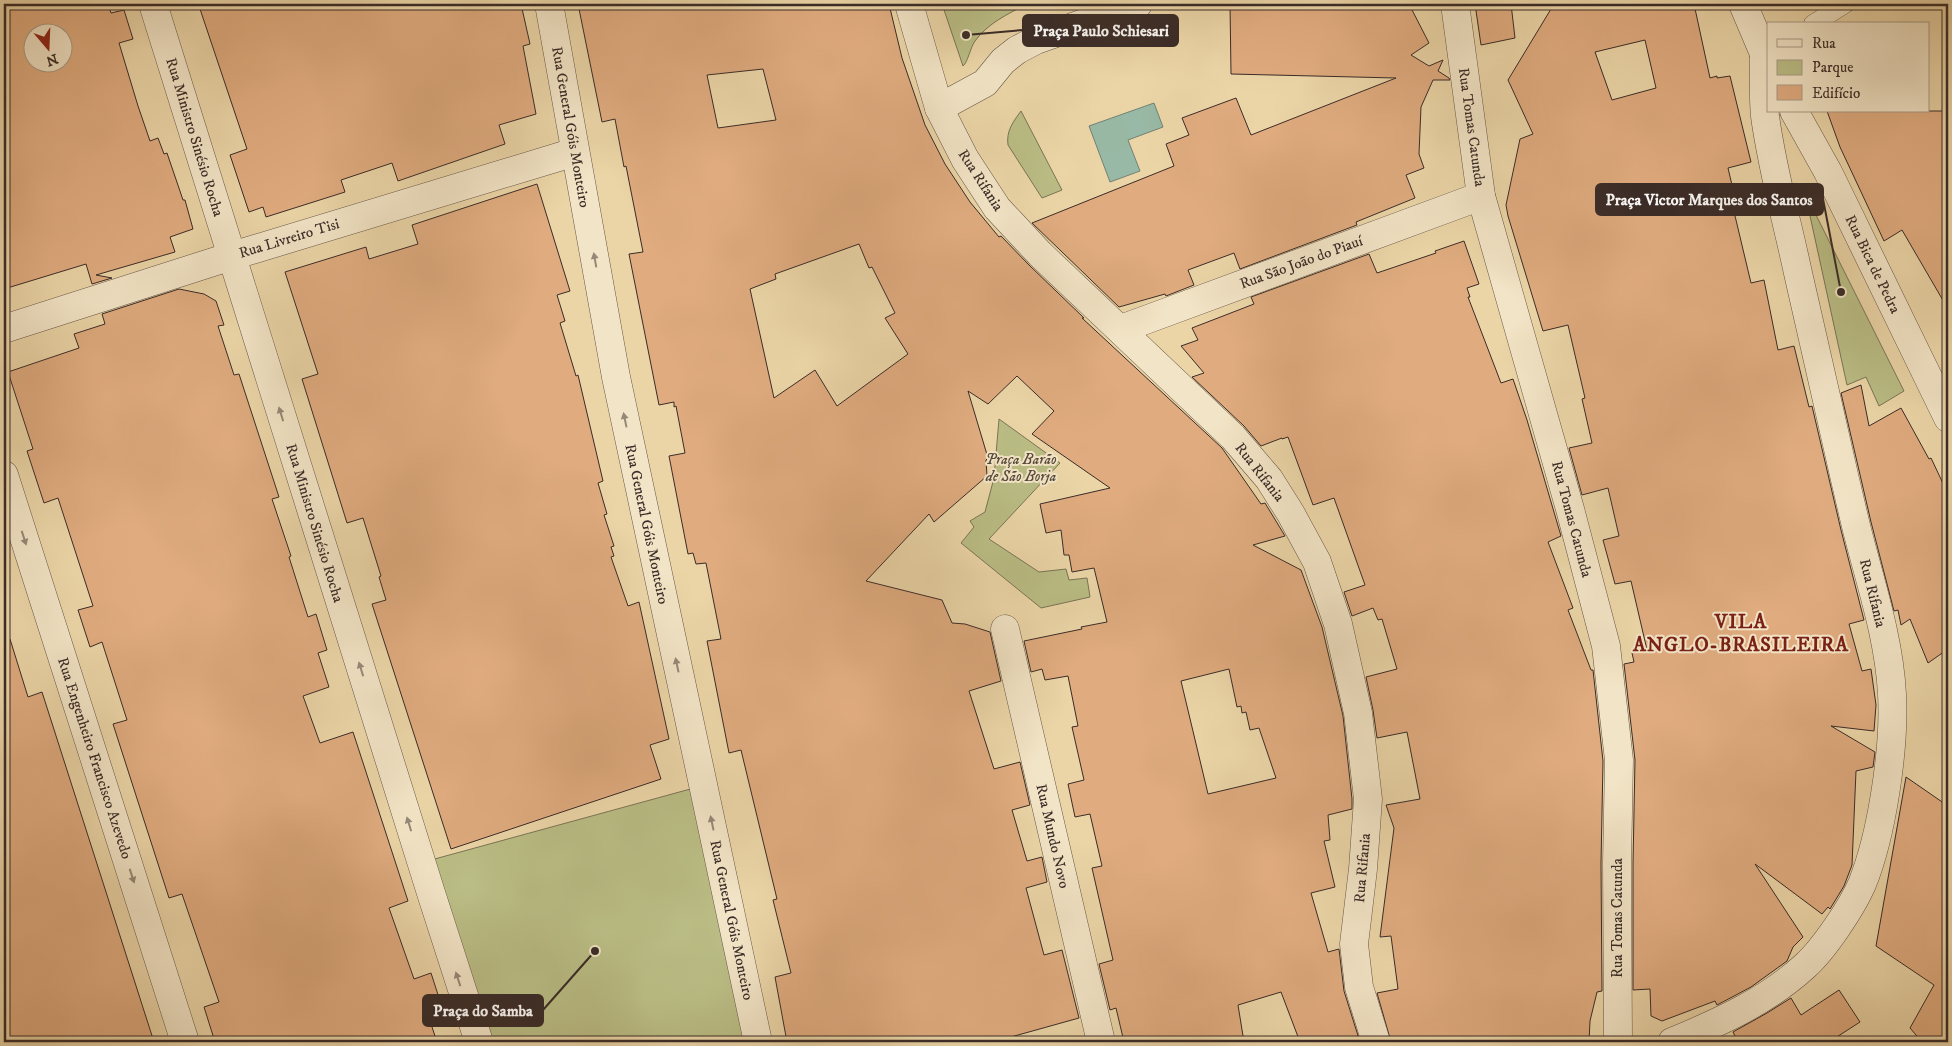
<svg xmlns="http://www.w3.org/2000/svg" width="1952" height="1046" font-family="'IM FELL DW Pica',serif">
	<rect width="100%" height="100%" fill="#ebd5a7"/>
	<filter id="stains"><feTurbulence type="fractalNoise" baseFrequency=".004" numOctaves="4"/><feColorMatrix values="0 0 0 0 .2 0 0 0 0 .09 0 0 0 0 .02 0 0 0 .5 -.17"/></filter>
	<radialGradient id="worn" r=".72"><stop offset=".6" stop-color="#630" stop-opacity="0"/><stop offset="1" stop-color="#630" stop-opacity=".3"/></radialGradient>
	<g fill="#babd85" stroke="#7a7456">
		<path d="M942 4H1027C1008 14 988 23 975 41 970 48 968 62 963 66Z"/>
		<path d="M1021 111 1062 190 1042 198 1008 145C1006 131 1013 122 1021 111Z"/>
		<polygon points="1805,193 1904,391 1879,406 1866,377 1847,385"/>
		<polygon points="999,419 1060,463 989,539 1039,572 1066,569 1069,580 1087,578 1090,597 1041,608 961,543 974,527 970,521 985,512 994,478"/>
		<polygon points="694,788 747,1042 492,1042 431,860"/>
	</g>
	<polygon fill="#98b9a5" stroke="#728173" points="1154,103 1163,127 1128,140 1140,171 1110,182 1089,126"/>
	<g fill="#dfab7f" stroke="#3a2c28" fill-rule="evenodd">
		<path d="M4 4H108L111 13 124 10 133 39 119 43 138 106 150 141 158 138 164 154 167 153 183 200H185L193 229 170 237 175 252 96 275 112 278 92 284 86 264 4 289ZM32 32H62V62H32Z"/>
		<polygon points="216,4 521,4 530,44 523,46 536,114 499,125 505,144 398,181 392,163 341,180 345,192 266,217 263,207 249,212 230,155 247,149 200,9"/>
		<path d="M578 4H889L902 58 925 125 945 164 970 202 999 237 1001 236 1029 265 1084 318H1082L1222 448 1261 504 1265 503 1285 536 1253 545 1301 570 1322 627 1343 716 1352 799V809L1328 815 1330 840 1324 841 1335 887 1311 893 1328 952 1339 949 1344 991 1360 1042H1300L1281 992 1238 1005 1244 1042H1124L1116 1008 1110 1010 1099 964 1113 960 1092 868 1102 866 1090 814 1075 817 1068 784 1084 780 1072 727 1078 726 1068 676 1045 680 1042 669 1031 672 1024 641 1082 629 1081 627 1107 622 1094 568 1072 572 1069 555H1064L1061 530 1046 533 1040 504 1110 488 1032 434 1054 411 1017 376 988 404 968 391 988 458 986 460 987 476 934 522 929 514 866 581 942 600 952 623 965 624 990 632 1001 681 969 691 994 769 1020 762 1030 805 1012 810 1027 861 1042 857 1047 882 1026 888 1044 955 1062 950 1079 1018 993 1042H787L775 977 791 973 773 900 777 899 741 750 729 753 707 641 721 639 706 563 696 564 693 553 688 554 669 456 685 453 676 406 674 407V402L659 405 629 254 643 252 626 166 624 167 615 119 602 122ZM763 69 776 120 718 128 707 75ZM859 244 869 268 872 267 895 313 885 318 908 354 837 406 815 370 774 398 750 289 776 279 775 274ZM1229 669 1237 707 1241 706 1242 713 1246 712 1250 730 1259 728 1276 778 1208 794 1181 681Z"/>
		<polygon points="1230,4 1409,4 1429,43 1411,55 1429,66 1443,60 1438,71 1449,78 1450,80 1433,80 1421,107 1419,154 1424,168 1406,175 1415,198 1356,222 1357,225 1240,269 1234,253 1188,270 1194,285 1166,296 1165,294 1119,307 1032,223 1174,166 1166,144 1189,135 1182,118 1236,98 1251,135 1396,78 1231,74"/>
		<polygon points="1475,4 1511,4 1515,38 1481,45"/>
		<path d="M1554 4H1694L1710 78 1717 76V78L1730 76 1751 162 1728 168 1735 198 1731 199 1751 283 1764 280 1778 350 1794 346 1809 407 1812 406 1841 530 1864 620 1849 624 1862 671 1871 669 1876 705 1874 731 1831 726 1875 752 1873 767 1856 771 1852 865 1844 886 1830 909 1828 907 1822 914 1755 864 1803 937 1793 947 1787 961 1751 987 1717 1005 1715 1001 1662 1021 1651 1016 1650 989 1633 990V864L1635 760 1624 664 1634 662 1632 653 1647 650 1631 581 1615 584 1603 540 1619 536 1608 488 1582 495 1569 448 1592 443 1582 399 1585 398 1568 325 1543 331 1508 216 1506 205 1520 139 1533 134 1508 80ZM1645 40 1656 88 1612 100 1595 52Z"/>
		<polygon points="1827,111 1948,111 1948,309 1902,230 1884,241 1840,147"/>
		<polygon points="537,184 570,291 557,295 565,321 560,323 576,376 578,375 603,481 598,483 607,514 604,515 614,546 611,547 614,556 611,557 628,606 639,602 669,739 650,745 661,779 451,849 372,604 386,600 379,577 381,576 363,518 347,523 302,379 318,374 285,272 366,247 369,259 418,244 412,225"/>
		<polygon points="1464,241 1479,284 1467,288 1470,297 1468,297 1501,383 1513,379 1527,420 1561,536 1548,542 1573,608 1568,610 1591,670 1593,670 1603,761 1601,864 1602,991 1597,992 1590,1021 1589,1042 1391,1042 1377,993 1398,989 1391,936 1380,937 1394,828 1386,805 1420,799 1407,732 1377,738 1373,710 1366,677 1397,669 1382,619 1378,620 1373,608 1352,616 1344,592 1365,585 1334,498 1313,505 1288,437 1282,439 1282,438 1261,446 1244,426 1192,377 1204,373 1181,346 1198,340 1192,328 1254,304 1251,297 1369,254 1377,273 1436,253 1435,251"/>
		<polygon points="179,289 204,294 216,301 224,325 218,326 234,375 239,374 279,497 272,499 291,556 289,557 308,617 316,614 327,650 318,653 329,687 303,696 320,743 353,732 408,901 389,908 414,979 431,973 442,1007 427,1012 437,1042 215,1042 204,1007 219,1002 182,894 169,898 113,724 127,720 102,642 90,647 78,610 93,606 58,498 44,503 27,451 33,449 8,372 79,348 74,334 105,324 102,314"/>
		<polygon points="1861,385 1869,426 1901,408 1929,459 1931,458 1948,494 1948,649 1928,663 1910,619 1901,625 1898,610 1894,611 1871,522 1841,393"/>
		<polygon points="10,639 28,697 42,692 154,1042 4,1042 4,640"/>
		<polygon points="1906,777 1948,806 1948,1042 1922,1042 1910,1028 1934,985 1876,946"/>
		<polygon points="1839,990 1860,1022 1829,1042 1738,1042 1733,1032 1767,1013 1791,998 1801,1015"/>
	</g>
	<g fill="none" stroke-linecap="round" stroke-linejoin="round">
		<defs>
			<polyline id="service" points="1813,24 1845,4"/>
			<g id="minor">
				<polyline points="153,4 431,893 479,1042"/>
				<polyline points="549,4 616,377 758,1042"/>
				<polyline points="909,4 939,108 965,159 997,208 1040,254 1233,437 1269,479 1291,514 1317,562 1338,624 1358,713 1368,799 1363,869 1354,944 1359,987 1376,1042"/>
				<polyline points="1455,4 1481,196 1570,509 1606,646 1619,760 1617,864 1618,1042"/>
				<polyline points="1743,4 1768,63"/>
				<polyline points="939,108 985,83 1003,61 1017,50 1036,40 1138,4"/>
				<polyline points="1794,111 1828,172 1948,418"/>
				<polyline points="4,329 232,256 575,152"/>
				<polyline points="1121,329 1481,196"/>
				<polyline points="4,475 185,1042"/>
				<polyline points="1005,629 1101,1042"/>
				<path d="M1672 1042C1720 1022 1767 1001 1805 966 1824 949 1852 907 1862 884 1882 835 1895 747 1892 694 1889 637 1870 582 1856 526 1836 442 1817 358 1798 273 1787 221 1772 169 1765 116 1763 96 1764 75 1764 55"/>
			</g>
		</defs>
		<use href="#service" stroke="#665648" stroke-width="19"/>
		<use href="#minor" stroke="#665648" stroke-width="29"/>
		<use href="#service" stroke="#f2e4c6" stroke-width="18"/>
		<use href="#minor" stroke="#f2e4c6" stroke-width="28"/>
	</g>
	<defs><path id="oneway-solid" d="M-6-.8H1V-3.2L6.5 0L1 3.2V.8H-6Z" transform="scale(1.25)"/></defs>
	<g fill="#968877">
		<use href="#oneway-solid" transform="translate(595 260) rotate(-100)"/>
		<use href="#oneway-solid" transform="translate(281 414) rotate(-107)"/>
		<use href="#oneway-solid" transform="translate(625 420) rotate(-102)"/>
		<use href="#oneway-solid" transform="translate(24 538) rotate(72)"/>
		<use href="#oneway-solid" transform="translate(677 665) rotate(-102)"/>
		<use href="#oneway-solid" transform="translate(361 669) rotate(-107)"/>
		<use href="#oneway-solid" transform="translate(712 823) rotate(-102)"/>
		<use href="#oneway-solid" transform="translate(409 824) rotate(-107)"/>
		<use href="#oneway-solid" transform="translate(132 876) rotate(72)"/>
		<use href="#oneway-solid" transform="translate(458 979) rotate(-108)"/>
	</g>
	<g text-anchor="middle" stroke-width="4" stroke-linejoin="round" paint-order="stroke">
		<g font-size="15" fill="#3a2c28" stroke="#f2e4c6">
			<text transform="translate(571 127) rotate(80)" y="5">Rua General Góis Monteiro</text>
			<text transform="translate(1472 127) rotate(82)" y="5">Rua Tomas Catunda</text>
			<text transform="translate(195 137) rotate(73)" y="5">Rua Ministro Sinésio Rocha</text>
			<text transform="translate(981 180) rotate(57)" y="5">Rua Rifania</text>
			<text transform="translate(289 238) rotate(-17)" y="5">Rua Livreiro Tisi</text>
			<text transform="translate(1301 262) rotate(-20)" y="5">Rua São João do Piauí</text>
			<text transform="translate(1873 264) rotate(64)" y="5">Rua Bica de Pedra</text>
			<text transform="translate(1260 472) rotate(52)" y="5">Rua Rifania</text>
			<text transform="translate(1572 519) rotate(75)" y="5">Rua Tomas Catunda</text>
			<text transform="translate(315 523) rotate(73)" y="5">Rua Ministro Sinésio Rocha</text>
			<text transform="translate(647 524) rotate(78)" y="5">Rua General Góis Monteiro</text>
			<text transform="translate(1873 593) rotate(76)" y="5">Rua Rifania</text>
			<text transform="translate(95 758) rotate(72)" y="5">Rua Engenheiro Francisco Azevedo</text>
			<text transform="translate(1053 836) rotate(77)" y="5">Rua Mundo Novo</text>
			<text transform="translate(1362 868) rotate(-85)" y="5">Rua Rifania</text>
			<text transform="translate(1617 918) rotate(-90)" y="5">Rua Tomas Catunda</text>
			<text transform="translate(732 920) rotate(78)" y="5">Rua General Góis Monteiro</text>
		</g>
		<g font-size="15" font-style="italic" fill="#54493b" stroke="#f2e4c6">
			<text x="1021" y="464">Praça Barão<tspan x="1021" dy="17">de São Borja</tspan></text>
		</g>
		<g font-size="20" font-weight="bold" letter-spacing="1" fill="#7a1f14" stroke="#f2e4c6">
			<text x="1741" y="628">VILA<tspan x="1741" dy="23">ANGLO-BRASILEIRA</tspan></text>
		</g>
	</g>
	<path fill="none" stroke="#3a2c28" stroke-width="2" d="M966 35L1023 30M1841 292L1823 199M595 951L543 1010"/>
	<g fill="#3a2c28" stroke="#f2e4c6" stroke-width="2">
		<circle cx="966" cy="35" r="5"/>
		<circle cx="1841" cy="292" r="5"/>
		<circle cx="595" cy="951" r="5"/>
	</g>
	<g fill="#3a2c28" stroke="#3a2c28" stroke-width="2">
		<rect x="1023" y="15" width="155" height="31" rx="5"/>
		<rect x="1596" y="184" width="227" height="31" rx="5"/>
		<rect x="423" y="995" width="120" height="31" rx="5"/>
	</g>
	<g font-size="16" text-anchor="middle" font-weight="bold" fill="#fff">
		<text x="1101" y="36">Praça Paulo Schiesari</text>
		<text x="1709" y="205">Praça Victor Marques dos Santos</text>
		<text x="483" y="1016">Praça do Samba</text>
	</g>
	<rect width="1952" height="1046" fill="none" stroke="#ebd5a7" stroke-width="20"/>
	<rect x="5" y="5" width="1942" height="1036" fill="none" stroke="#3a2c28" stroke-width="2.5"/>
	<rect x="10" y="10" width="1932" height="1026" fill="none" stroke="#3a2c28"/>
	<rect x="1767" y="22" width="162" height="90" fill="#f2e4c6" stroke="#a89a87"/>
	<rect x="1777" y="39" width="25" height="8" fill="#f2e4c6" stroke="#a89a87"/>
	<text x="1812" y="48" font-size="15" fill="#3a2c28">Rua</text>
	<rect x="1777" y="60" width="25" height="15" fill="#babd85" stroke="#a89a87"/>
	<text x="1812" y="72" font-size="15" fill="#3a2c28">Parque</text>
	<rect x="1777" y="85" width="25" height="15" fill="#dfab7f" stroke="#a89a87"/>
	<text x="1812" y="98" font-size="15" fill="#3a2c28">Edifício</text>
	<g transform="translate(48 48) rotate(161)"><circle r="24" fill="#f2e4c6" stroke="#a89a87"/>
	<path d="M0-4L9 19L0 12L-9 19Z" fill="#8f2418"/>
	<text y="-8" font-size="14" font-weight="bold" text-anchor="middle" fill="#3a2c28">N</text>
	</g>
	<rect width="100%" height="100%" filter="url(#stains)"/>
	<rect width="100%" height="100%" fill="url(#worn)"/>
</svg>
